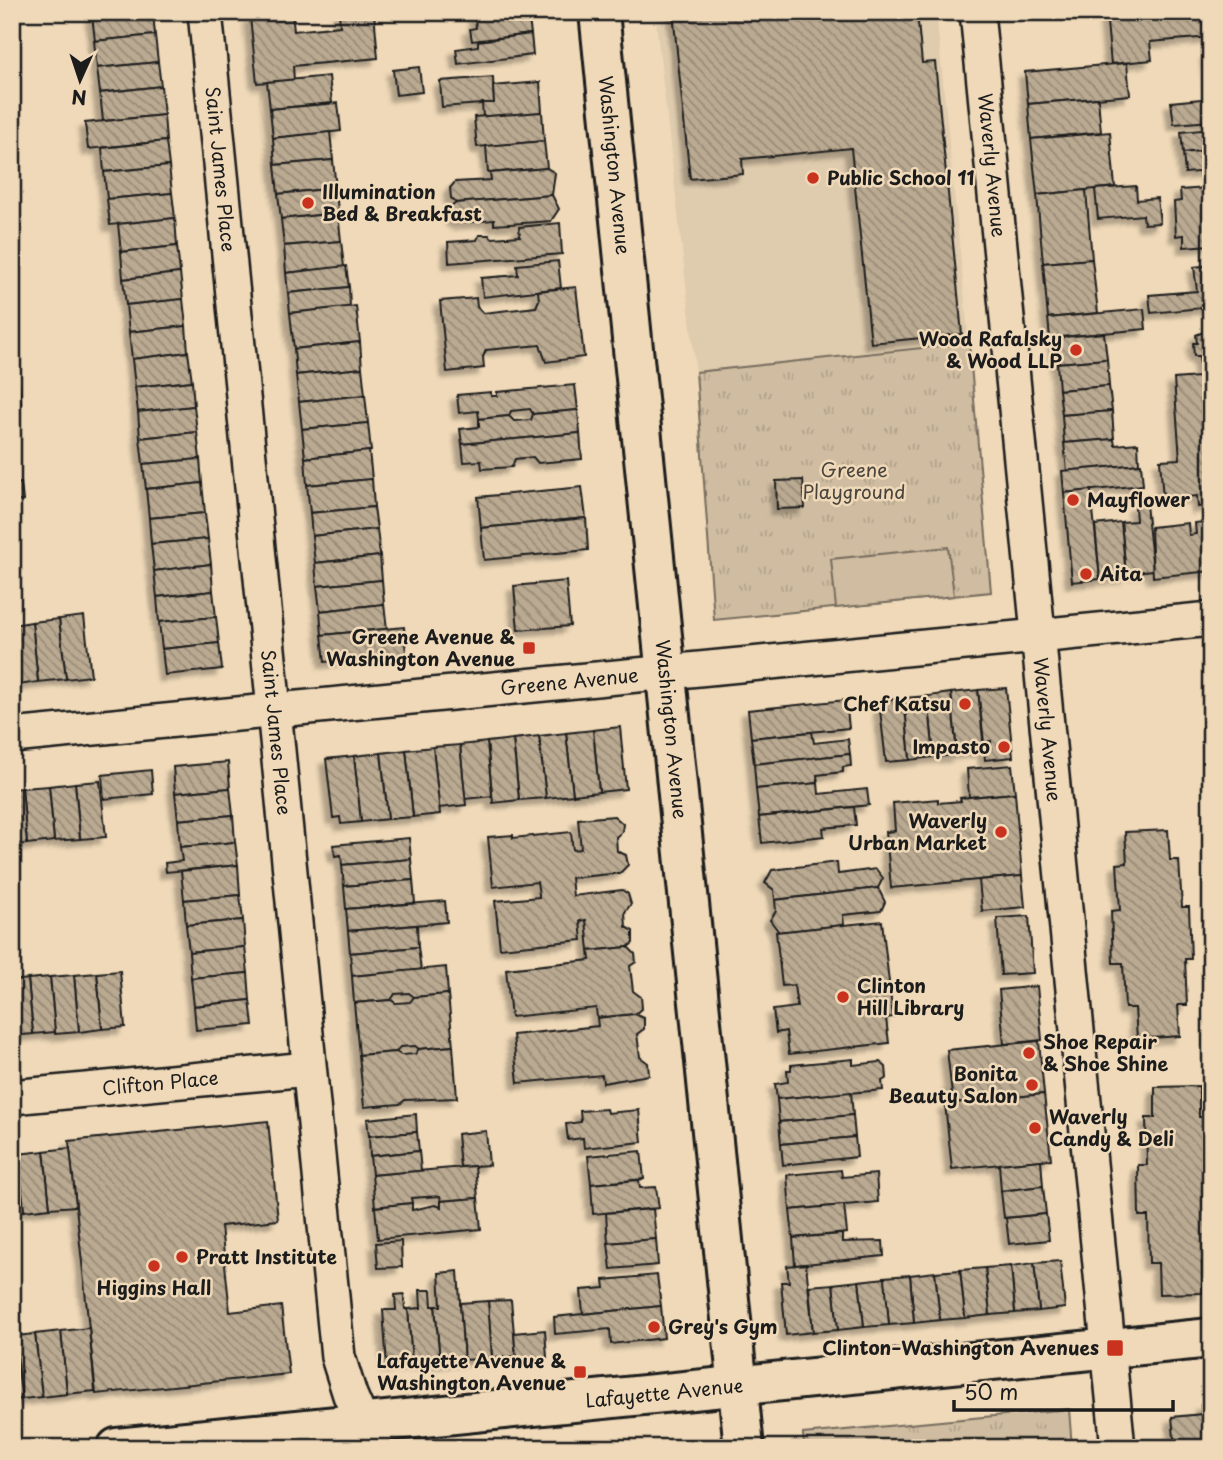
<svg xmlns="http://www.w3.org/2000/svg" width="1223" height="1460" font-family="'Playpen Sans',sans-serif">
	<defs>
		<pattern id="grass-tufts" width="24" height="20" patternUnits="userSpaceOnUse" patternTransform="scale(1.75)"><rect width="24" height="20" fill="#d0bda1"/><path d="M3 7l-1-3M5 7V3M7 7l1-3M15 17l-1-3M17 17v-4M19 17l1-3" fill="none" stroke="#b2a28a"/></pattern>
		<pattern id="building-back-hatch" width="6" height="6" patternUnits="userSpaceOnUse" patternTransform="scale(1.75)"><rect width="6" height="6" fill="#bbaa92"/><path d="M-1 5l2 2M0 0l6 6M5-1l2 2" fill="none" stroke="#978a76"/></pattern>
		<filter id="shadow"><feDropShadow dx="-6" dy="6" stdDeviation="2" flood-color="#0004"/></filter>
	</defs>
	<rect width="100%" height="100%" fill="#efd9b8"/>
	<filter id="ink" filterUnits="userSpaceOnUse"><feTurbulence type="fractalNoise" baseFrequency=".0143" numOctaves="2"/><feDisplacementMap in="SourceGraphic" scale="14" xChannelSelector="R" yChannelSelector="G"/><feConvolveMatrix kernelMatrix="1 2 1 2 8 2 1 2 1" color-interpolation-filters="sRGB"/></filter>
	<g filter="url(#ink)">
		<polygon fill="#dfcbad" points="655,12 936,12 969,343 696,372"/>
		<g fill="url(#grass-tufts)" stroke="#766c5e" stroke-width="2">
			<polygon points="969,343 991,592 714,620 696,372"/>
			<polygon points="1069,1409 1072,1448 804,1448 803,1434"/>
		</g>
		<polygon fill="#d0bda1" stroke="#766c5e" stroke-width="2" points="948,547 954,596 836,608 831,559"/>
		<g fill="url(#building-back-hatch)" stroke="#1c1c1c" stroke-width="2" filter="url(#shadow)">
			<polygon points="114,12 153,12 155,35 95,41 92,15"/>
			<polygon points="266,12 300,12 267,16"/>
			<polygon points="339,12 374,12 378,58 293,66 294,80 257,83 250,17 292,13 294,31 340,26"/>
			<polygon points="474,12 520,12 475,18"/>
			<polygon points="528,12 531,34 472,41 470,29 476,28 475,18"/>
			<polygon points="673,12 917,12 922,63 935,62 962,334 871,343 851,148 742,159 743,174 690,179"/>
			<polygon points="1106,12 1211,12 1211,37 1150,42 1152,60 1111,64"/>
			<polygon points="531,34 533,55 458,64 456,49 478,46 478,41"/>
			<polygon points="155,35 158,62 97,68 94,41"/>
			<polygon points="1207,54 1211,54 1211,86"/>
			<polygon points="158,62 161,86 100,93 97,68"/>
			<polygon points="1127,63 1130,95 1028,104 1025,72"/>
			<polygon points="419,67 422,92 396,95 393,70"/>
			<polygon points="329,76 332,103 270,109 267,82"/>
			<polygon points="493,77 494,103 442,107 440,81"/>
			<polygon points="540,82 542,112 483,117 482,103 494,103 493,86"/>
			<polygon points="161,86 164,115 103,121 100,93"/>
			<polygon points="1098,98 1101,132 1031,139 1028,104"/>
			<polygon points="1211,98 1211,121 1174,124 1171,102"/>
			<polygon points="338,103 341,131 273,138 270,109"/>
			<polygon points="542,112 544,141 477,147 474,117"/>
			<polygon points="164,115 166,141 88,149 85,123"/>
			<polygon points="1211,129 1211,150 1183,153 1181,132"/>
			<polygon points="330,132 333,160 275,165 273,138"/>
			<polygon points="1110,132 1115,187 1037,195 1031,139"/>
			<polygon points="166,141 169,166 104,172 102,148"/>
			<polygon points="544,141 547,168 488,173 486,146"/>
			<polygon points="1211,150 1211,171 1185,173 1183,153"/>
			<polygon points="333,160 336,188 278,194 275,165"/>
			<polygon points="169,166 172,193 107,199 104,172"/>
			<polygon points="547,168 555,173 552,195 456,203 451,198 450,188 455,182 491,180 490,173"/>
			<polygon points="1136,186 1137,200 1157,198 1160,223 1144,224 1143,215 1098,219 1095,189"/>
			<polygon points="336,188 338,213 281,219 278,194"/>
			<polygon points="1207,188 1211,245 1184,247 1184,235 1176,236 1174,202 1181,201 1180,190"/>
			<polygon points="1086,190 1092,259 1043,263 1037,195"/>
			<polygon points="172,193 175,218 110,225 107,199"/>
			<polygon points="552,195 559,209 551,221 494,225 494,220 458,223 452,218 451,207 456,203"/>
			<polygon points="338,213 341,241 284,246 281,219"/>
			<polygon points="175,218 177,246 121,252 118,224"/>
			<polygon points="560,223 562,254 449,263 448,242 477,240 479,235 489,235 492,238 520,236 519,227"/>
			<polygon points="341,241 344,267 286,273 284,246"/>
			<polygon points="177,246 180,273 123,279 121,252"/>
			<polygon points="1092,259 1098,313 1048,318 1043,263"/>
			<polygon points="558,261 561,288 483,297 481,278 518,275 517,265"/>
			<polygon points="1211,265 1211,307 1151,313 1149,295 1197,291 1194,267"/>
			<polygon points="346,266 349,287 288,293 286,273"/>
			<polygon points="180,273 183,299 126,305 123,279"/>
			<polygon points="349,287 350,307 290,313 288,293"/>
			<polygon points="576,287 584,357 546,362 540,345 486,350 483,357 484,368 447,372 440,301 476,298 477,307 483,313 536,307 539,300 538,291"/>
			<polygon points="183,299 186,326 129,332 126,305"/>
			<polygon points="15,303 17,324 12,324 12,304"/>
			<polygon points="356,306 360,342 294,349 290,313"/>
			<polygon points="1144,309 1146,329 1050,338 1048,318"/>
			<polygon points="186,326 188,352 132,359 129,332"/>
			<polygon points="1211,329 1211,373 1201,374 1199,356 1194,356 1193,343 1197,343 1196,335"/>
			<polygon points="1104,333 1107,359 1057,363 1054,338"/>
			<polygon points="360,342 362,368 296,375 294,349"/>
			<polygon points="188,352 192,381 135,387 132,359"/>
			<polygon points="1107,359 1109,386 1059,390 1057,363"/>
			<polygon points="362,368 365,395 299,402 296,375"/>
			<polygon points="1211,376 1211,505 1198,507 1197,496 1163,499 1160,460 1180,459 1174,379"/>
			<polygon points="192,381 194,406 138,412 135,387"/>
			<polygon points="12,384 19,384 21,403 12,404"/>
			<polygon points="575,385 578,410 533,414 530,409 511,411 509,416 479,419 478,411 459,413 457,395 491,392 491,396 497,396 497,392"/>
			<polygon points="1109,386 1112,411 1062,415 1059,390"/>
			<polygon points="365,395 368,423 302,429 299,402"/>
			<polygon points="194,406 197,432 140,438 138,412"/>
			<polygon points="578,410 580,433 462,444 460,429 479,427 479,419 509,416 514,421 531,420 533,414"/>
			<polygon points="1112,411 1114,439 1064,443 1062,415"/>
			<polygon points="368,423 371,451 305,458 302,429"/>
			<polygon points="197,432 200,459 143,464 140,438"/>
			<polygon points="580,433 582,459 538,463 533,457 515,459 512,467 482,469 481,461 464,462 462,444"/>
			<polygon points="1114,439 1115,445 1138,443 1139,464 1067,471 1064,443"/>
			<polygon points="369,451 372,479 307,485 305,458"/>
			<polygon points="200,459 202,483 146,489 143,464"/>
			<polygon points="1141,464 1143,485 1064,493 1062,471"/>
			<polygon points="372,479 374,507 310,513 307,485"/>
			<polygon points="803,480 805,508 777,509 776,481"/>
			<polygon points="21,483 23,501 12,502 12,484"/>
			<polygon points="202,483 205,513 149,518 146,489"/>
			<polygon points="582,487 586,518 481,528 478,497"/>
			<polygon points="1091,490 1100,579 1072,582 1064,493"/>
			<polygon points="1146,504 1153,570 1126,573 1121,522 1136,521 1135,506"/>
			<polygon points="374,507 377,529 312,536 310,513"/>
			<polygon points="205,513 208,539 151,544 149,518"/>
			<polygon points="586,518 588,550 484,560 481,528"/>
			<polygon points="1211,521 1211,571 1153,577 1151,527 1188,523 1189,535 1196,534 1195,523"/>
			<polygon points="1121,522 1126,577 1100,579 1095,525"/>
			<polygon points="377,529 380,556 315,563 312,536"/>
			<polygon points="12,535 16,562 12,563"/>
			<polygon points="208,539 211,564 154,571 151,544"/>
			<polygon points="380,556 382,580 317,586 315,563"/>
			<polygon points="16,562 18,588 12,589 12,563"/>
			<polygon points="211,564 213,591 157,597 154,571"/>
			<polygon points="382,580 384,604 320,611 317,586"/>
			<polygon points="566,581 570,626 518,630 514,586"/>
			<polygon points="213,591 216,617 159,622 157,597"/>
			<polygon points="384,604 387,629 322,635 320,611"/>
			<polygon points="84,616 91,676 66,679 59,619"/>
			<polygon points="216,617 219,643 162,649 159,622"/>
			<polygon points="59,619 66,679 38,682 32,622"/>
			<polygon points="32,622 38,682 12,686 12,625"/>
			<polygon points="404,627 406,654 325,662 322,635"/>
			<polygon points="219,643 222,669 165,675 162,649"/>
			<polygon points="1006,688 1013,757 985,760 984,749 991,748 991,741 984,742 978,690"/>
			<polygon points="978,690 984,750 957,753 951,693"/>
			<polygon points="951,693 957,755 934,757 928,696"/>
			<polygon points="928,696 934,757 910,760 904,698"/>
			<polygon points="904,698 910,760 886,762 879,701"/>
			<polygon points="846,700 849,728 751,738 748,710"/>
			<polygon points="620,727 626,789 599,792 593,730"/>
			<polygon points="593,730 599,792 573,795 566,733"/>
			<polygon points="812,732 814,743 848,739 850,754 754,764 751,738"/>
			<polygon points="566,733 573,795 546,798 539,736"/>
			<polygon points="539,736 546,798 519,800 513,739"/>
			<polygon points="513,739 519,800 493,803 487,742"/>
			<polygon points="487,742 492,796 465,799 460,745"/>
			<polygon points="460,745 466,805 439,808 433,747"/>
			<polygon points="433,747 440,814 413,817 406,750"/>
			<polygon points="406,750 413,817 388,819 381,753"/>
			<polygon points="381,753 388,819 361,822 354,756"/>
			<polygon points="850,754 851,766 843,767 843,772 817,775 818,783 756,789 754,764"/>
			<polygon points="354,756 361,822 341,824 340,817 333,818 326,759"/>
			<polygon points="228,762 230,788 175,793 173,767"/>
			<polygon points="1012,765 1015,793 969,797 967,769"/>
			<polygon points="151,770 153,794 104,799 102,775"/>
			<polygon points="100,781 106,837 80,839 75,783"/>
			<polygon points="75,783 80,839 54,841 49,786"/>
			<polygon points="818,783 819,794 867,789 869,805 759,817 756,789"/>
			<polygon points="49,786 54,841 27,844 22,788"/>
			<polygon points="22,788 27,844 12,845 12,789"/>
			<polygon points="230,788 233,815 178,820 175,793"/>
			<polygon points="1015,793 1022,876 891,888 886,832 895,831 893,803 938,799 938,803 961,801 960,798"/>
			<polygon points="854,807 856,825 823,828 824,836 762,843 759,817"/>
			<polygon points="233,815 235,842 180,847 178,820"/>
			<polygon points="614,816 623,824 622,832 616,837 617,851 626,855 628,865 620,873 571,878 573,896 622,890 628,894 631,904 625,912 626,927 633,931 633,943 628,947 589,951 586,920 580,921 582,940 500,948 495,901 539,897 539,894 537,882 493,887 488,837 513,835 513,838 571,832 573,850 581,849 578,819"/>
			<polygon points="1168,830 1170,860 1179,860 1182,907 1189,907 1191,959 1185,959 1187,1005 1178,1005 1180,1036 1137,1039 1135,1008 1125,1008 1123,963 1113,963 1111,911 1120,910 1117,864 1127,863 1125,832"/>
			<polygon points="409,838 411,859 342,865 341,855 335,856 333,845"/>
			<polygon points="235,842 238,865 166,872 165,863 182,861 180,847"/>
			<polygon points="411,859 413,880 344,886 342,865"/>
			<polygon points="837,862 838,874 876,869 883,878 878,888 775,900 774,890 765,883 772,870"/>
			<polygon points="238,865 240,895 184,900 181,871"/>
			<polygon points="1022,876 1025,907 982,911 979,880"/>
			<polygon points="413,880 415,903 346,909 344,886"/>
			<polygon points="878,888 885,902 881,911 843,915 844,925 779,932 770,920 776,911 775,900"/>
			<polygon points="240,895 243,920 186,925 184,900"/>
			<polygon points="445,901 447,922 348,931 346,909"/>
			<polygon points="1029,916 1033,973 1001,975 997,918"/>
			<polygon points="243,920 245,947 189,952 186,925"/>
			<polygon points="882,921 893,1017 886,1018 889,1043 789,1054 786,1031 776,1033 773,1010 797,1007 794,985 782,986 776,932"/>
			<polygon points="417,925 418,947 350,953 348,931"/>
			<polygon points="245,947 248,973 191,978 189,952"/>
			<polygon points="418,947 421,970 352,976 350,953"/>
			<polygon points="628,947 635,954 636,962 630,966 633,991 641,997 642,1008 635,1014 597,1018 596,1008 511,1017 506,969 590,960 589,951"/>
			<polygon points="446,967 448,994 414,997 409,993 395,994 391,1000 354,1003 352,976"/>
			<polygon points="120,971 125,1027 102,1029 97,973"/>
			<polygon points="97,973 102,1029 79,1032 74,975"/>
			<polygon points="248,973 250,1000 194,1006 191,978"/>
			<polygon points="74,975 79,1032 55,1034 50,977"/>
			<polygon points="50,977 55,1032 33,1034 28,979"/>
			<polygon points="28,979 33,1034 12,1036 12,981"/>
			<polygon points="1037,986 1042,1040 1004,1044 999,990"/>
			<polygon points="448,994 453,1046 419,1049 415,1046 400,1047 396,1052 359,1055 354,1003 391,1000 396,1003 410,1002 414,997"/>
			<polygon points="250,1000 253,1025 196,1030 194,1006"/>
			<polygon points="635,1014 644,1018 644,1029 637,1034 640,1057 648,1063 649,1075 603,1083 602,1075 518,1083 513,1035 598,1026 597,1018"/>
			<polygon points="1039,1041 1044,1094 953,1103 947,1050"/>
			<polygon points="453,1046 457,1098 405,1100 400,1104 364,1107 359,1055 396,1052 401,1055 415,1054 419,1049"/>
			<polygon points="853,1059 853,1065 880,1062 886,1067 887,1078 882,1081 883,1090 777,1099 775,1084 788,1082 787,1070 791,1070 791,1065"/>
			<polygon points="1199,1086 1199,1117 1208,1117 1211,1262 1202,1262 1203,1293 1159,1294 1158,1263 1149,1263 1148,1216 1139,1216 1138,1165 1147,1165 1146,1118 1155,1118 1155,1087"/>
			<polygon points="851,1092 853,1115 779,1122 777,1099"/>
			<polygon points="1044,1094 1051,1159 952,1169 945,1104"/>
			<polygon points="606,1109 607,1113 639,1110 642,1142 584,1148 583,1138 568,1140 566,1124 581,1122 580,1111"/>
			<polygon points="416,1114 417,1132 369,1136 367,1119"/>
			<polygon points="853,1115 855,1137 781,1144 779,1122"/>
			<polygon points="268,1121 278,1220 221,1226 230,1312 281,1306 289,1374 96,1394 69,1141"/>
			<polygon points="486,1131 489,1165 460,1167 457,1134"/>
			<polygon points="417,1132 419,1151 370,1156 369,1136"/>
			<polygon points="855,1137 857,1157 783,1165 781,1144"/>
			<polygon points="70,1148 76,1206 50,1208 44,1151"/>
			<polygon points="44,1151 50,1208 24,1211 18,1154"/>
			<polygon points="419,1151 421,1171 372,1175 370,1156"/>
			<polygon points="641,1151 644,1179 591,1184 588,1156"/>
			<polygon points="12,1154 18,1154 24,1211 12,1212"/>
			<polygon points="1041,1160 1043,1186 1001,1191 999,1164"/>
			<polygon points="475,1166 478,1198 441,1201 440,1196 411,1198 412,1203 375,1207 372,1175"/>
			<polygon points="841,1170 842,1177 876,1174 878,1202 790,1210 787,1175"/>
			<polygon points="639,1180 640,1188 656,1187 659,1208 593,1214 591,1184"/>
			<polygon points="1043,1186 1046,1214 1004,1218 1001,1191"/>
			<polygon points="478,1198 481,1229 378,1239 375,1207 412,1203 412,1210 435,1205 441,1207 441,1201"/>
			<polygon points="844,1205 847,1233 793,1238 790,1210"/>
			<polygon points="653,1209 656,1239 608,1243 606,1213"/>
			<polygon points="1046,1214 1049,1240 1009,1244 1006,1218"/>
			<polygon points="842,1234 842,1242 883,1241 884,1256 795,1265 793,1238"/>
			<polygon points="656,1239 658,1265 611,1269 608,1243"/>
			<polygon points="401,1241 402,1267 378,1268 376,1243"/>
			<polygon points="1060,1261 1065,1308 1039,1311 1034,1263"/>
			<polygon points="1034,1263 1039,1311 1015,1313 1011,1266"/>
			<polygon points="806,1264 813,1332 786,1335 781,1282 789,1282 787,1266"/>
			<polygon points="1011,1266 1015,1313 990,1315 985,1268"/>
			<polygon points="985,1268 990,1315 965,1318 960,1270"/>
			<polygon points="960,1270 965,1318 940,1320 935,1272"/>
			<polygon points="458,1271 464,1360 440,1362 435,1306 441,1306 439,1273"/>
			<polygon points="935,1272 940,1320 914,1323 910,1275"/>
			<polygon points="657,1275 661,1306 583,1314 581,1290 605,1288 604,1280"/>
			<polygon points="910,1275 914,1323 889,1325 884,1277"/>
			<polygon points="885,1278 889,1325 864,1327 859,1281"/>
			<polygon points="859,1281 864,1327 838,1330 833,1284"/>
			<polygon points="833,1284 838,1330 813,1332 809,1286"/>
			<polygon points="420,1290 431,1290 432,1306 435,1306 440,1362 412,1364 408,1309 421,1308"/>
			<polygon points="404,1294 405,1309 408,1309 412,1364 387,1366 383,1310 396,1310 395,1295"/>
			<polygon points="511,1300 516,1356 492,1358 488,1301"/>
			<polygon points="488,1301 492,1358 464,1360 460,1303"/>
			<polygon points="661,1306 664,1338 611,1344 610,1329 555,1334 554,1317"/>
			<polygon points="12,1323 22,1399 12,1400"/>
			<polygon points="89,1328 95,1391 67,1394 61,1331"/>
			<polygon points="545,1330 547,1357 516,1360 514,1333"/>
			<polygon points="61,1331 67,1394 42,1397 35,1334"/>
			<polygon points="35,1334 42,1397 22,1399 15,1336"/>
			<polygon points="1211,1404 1211,1448 1175,1448 1172,1417 1202,1414 1201,1405"/>
		</g>
		<g fill="none" stroke-linecap="round" stroke-linejoin="round">
			<defs>
				<g id="minor">
					<path id="s1" d="M205 12 338 1357 350 1395 373 1448"/>
					<path id="s2" d="M977 12 1118 1448"/>
					<path id="s3" d="M12 736 1211 619"/>
					<path id="s4" d="M12 1097 308 1069"/>
				</g>
				<g id="major">
					<path id="s5" d="M599 12 744 1448"/>
					<path id="s6" d="M117 1448 1211 1338"/>
				</g>
			</defs>
			<use href="#minor" stroke="#1c1c1c" stroke-width="38"/>
			<use href="#major" stroke="#1c1c1c" stroke-width="44"/>
			<use href="#minor" stroke="#efd9b8" stroke-width="33"/>
			<use href="#major" stroke="#efd9b8" stroke-width="38"/>
		</g>
	</g>
	<g fill="#c8321e" stroke="#efd9b8" stroke-width="2.5">
		<circle cx="813" cy="178" r="7"/>
		<circle cx="308" cy="203" r="7"/>
		<circle cx="1076" cy="350" r="7"/>
		<circle cx="1073" cy="500" r="7"/>
		<circle cx="1086" cy="574" r="7"/>
		<rect x="522" y="641" width="14" height="14" rx="3.5"/>
		<circle cx="965" cy="704" r="7"/>
		<circle cx="1004" cy="747" r="7"/>
		<circle cx="1001" cy="832" r="7"/>
		<circle cx="843" cy="997" r="7"/>
		<circle cx="1029" cy="1053" r="7"/>
		<circle cx="1032" cy="1085" r="7"/>
		<circle cx="1035" cy="1128" r="7"/>
		<circle cx="182" cy="1257" r="7"/>
		<circle cx="154" cy="1266" r="7"/>
		<circle cx="654" cy="1327" r="7"/>
		<rect x="1106" y="1339" width="18" height="18" rx="3.5"/>
		<rect x="573" y="1365" width="14" height="14" rx="3.5"/>
	</g>
	<g text-anchor="middle" stroke-width="5" stroke-linejoin="round" paint-order="stroke">
		<g font-size="19" fill="#1c1c1c" stroke="#efd9b8">
			<text dy="7" stroke="none"><textPath href="#s5" startOffset="154">Washington Avenue</textPath></text>
			<text dy="7" stroke="none"><textPath href="#s2" startOffset="154">Waverly Avenue</textPath></text>
			<text dy="7" stroke="none"><textPath href="#s1" startOffset="158">Saint James Place</textPath></text>
			<text dy="7" stroke="none"><textPath href="#s3" startOffset="560">Greene Avenue</textPath></text>
			<text dy="7" stroke="none"><textPath href="#s5" startOffset="721">Washington Avenue</textPath></text>
			<text dy="7" stroke="none"><textPath href="#s2" startOffset="721">Waverly Avenue</textPath></text>
			<text dy="7" stroke="none"><textPath href="#s1" startOffset="724">Saint James Place</textPath></text>
			<text dy="7" stroke="none"><textPath href="#s4" startOffset="149">Clifton Place</textPath></text>
			<text dy="7" stroke="none"><textPath href="#s6" startOffset="550">Lafayette Avenue</textPath></text>
		</g>
		<g font-size="19" font-weight="bold" fill="#1c1c1c" stroke="#efd9b8" text-anchor="start">
			<text x="827" y="185">Public School 11</text>
			<text x="322" y="199">Illumination<tspan x="322" dy="22">Bed &amp; Breakfast</tspan></text>
			<text x="1062" y="346" text-anchor="end">Wood Rafalsky<tspan x="1062" dy="22">&amp; Wood LLP</tspan></text>
			<text x="1087" y="507">Mayflower</text>
			<text x="1100" y="581">Aita</text>
			<text x="515" y="644" text-anchor="end">Greene Avenue &amp;<tspan x="515" dy="22">Washington Avenue</tspan></text>
			<text x="951" y="711" text-anchor="end">Chef Katsu</text>
			<text x="990" y="754" text-anchor="end">Impasto</text>
			<text x="987" y="828" text-anchor="end">Waverly<tspan x="987" dy="22">Urban Market</tspan></text>
			<text x="857" y="993">Clinton<tspan x="857" dy="22">Hill Library</tspan></text>
			<text x="1043" y="1049">Shoe Repair<tspan x="1043" dy="22">&amp; Shoe Shine</tspan></text>
			<text x="1018" y="1081" text-anchor="end">Bonita<tspan x="1018" dy="22">Beauty Salon</tspan></text>
			<text x="1049" y="1124">Waverly<tspan x="1049" dy="22">Candy &amp; Deli</tspan></text>
			<text x="196" y="1264">Pratt Institute</text>
			<text x="154" y="1295" text-anchor="middle">Higgins Hall</text>
			<text x="668" y="1334">Grey's Gym</text>
			<text x="1099" y="1355" text-anchor="end">Clinton–Washington Avenues</text>
			<text x="566" y="1368" text-anchor="end">Lafayette Avenue &amp;<tspan x="566" dy="22">Washington Avenue</tspan></text>
		</g>
		<g font-size="19" fill="#49443d" stroke="#efd9b8">
			<text x="854" y="477">Greene<tspan x="854" dy="22">Playground</tspan></text>
		</g>
	</g>
	<rect width="1223" height="1460" fill="none" stroke="#efd9b8" stroke-width="42"/>
	<rect x="21" y="21" width="1181" height="1418" fill="none" stroke="#1c1c1c" stroke-width="2.5" filter="url(#ink)"/>
	<g transform="translate(80 80) rotate(183)" stroke="#efd9b8" stroke-width="5" paint-order="stroke">
	<path d="M0-5L12 26L0 18L-12 26Z" fill="#1c1c1c"/>
	<text y="-10" font-size="19" font-weight="bold" text-anchor="middle" fill="#1c1c1c">N</text>
	</g>
	<path d="M954 1400v10h219v-10" fill="none" stroke="#1c1c1c" stroke-width="3.5"/>
	<text x="964" y="1400" font-size="21" fill="#1c1c1c" stroke="#efd9b8" stroke-width="5" paint-order="stroke">50 m</text>
</svg>
